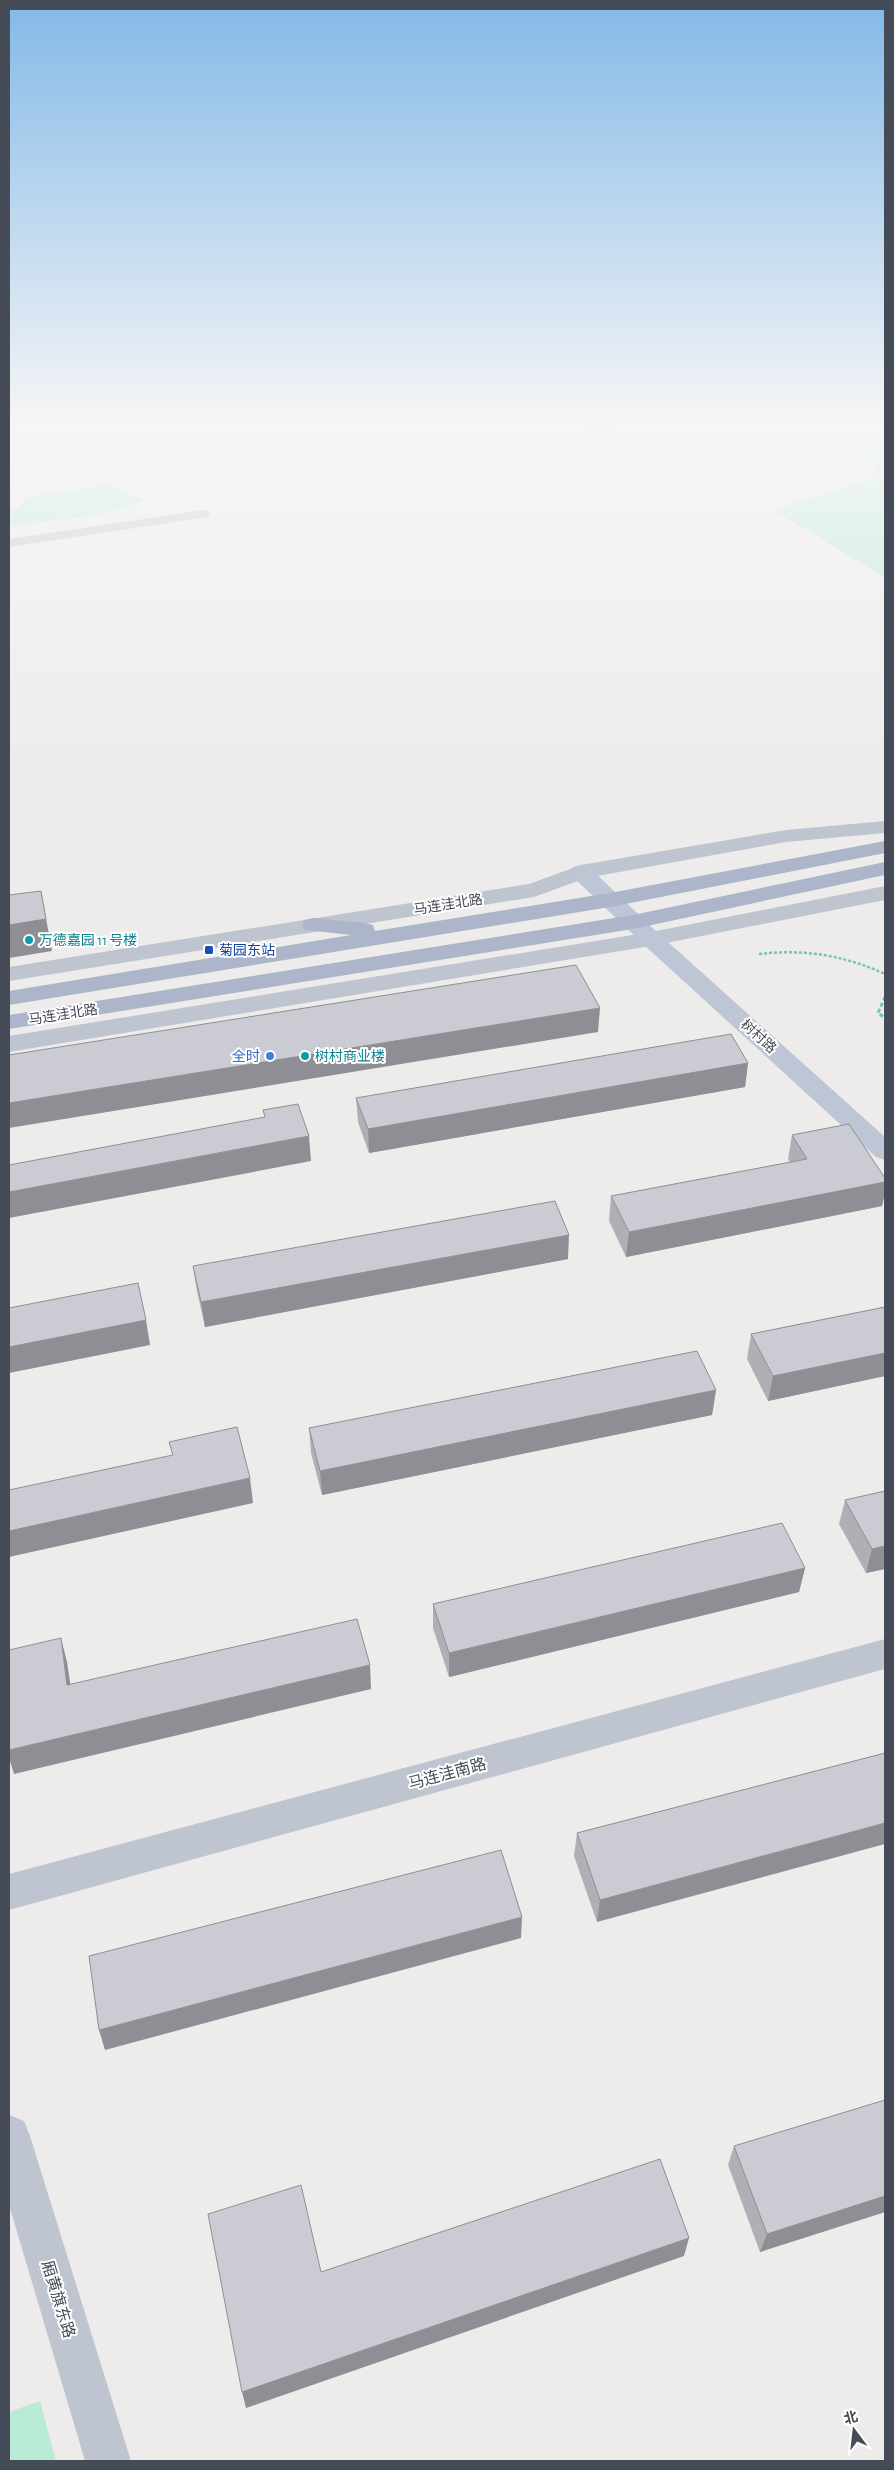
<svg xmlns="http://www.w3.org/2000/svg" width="894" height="2470" font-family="'Alegreya Sans','Noto Sans SC',sans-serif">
	<rect width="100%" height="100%" fill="#eeeceb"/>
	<g fill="#baebd6">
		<polygon points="882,446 885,449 885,574 882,576 774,510 876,476 875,466 851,457 854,448"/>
		<polygon points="110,484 143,501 99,515 9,526 9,510 19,507 27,497"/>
		<polygon points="40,2401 56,2461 9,2461 9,2412"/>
	</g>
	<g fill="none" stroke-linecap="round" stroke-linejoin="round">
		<path stroke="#74c7ae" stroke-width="2.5" stroke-dasharray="3 2" stroke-linecap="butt" d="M759 954C805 949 843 955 885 974"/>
		<polyline stroke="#74c7ae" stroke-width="3" stroke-dasharray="4 2.5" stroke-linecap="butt" points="885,997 878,1013 885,1018"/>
		<g fill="#bfc5d0" fill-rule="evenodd">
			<polygon points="584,427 613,427 595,433"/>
			<polygon points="204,510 208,511 210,514 208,517 9,547 9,539"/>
		</g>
		<g fill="#bfc5d0" fill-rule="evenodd">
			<polygon points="885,821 885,833 786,842 586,878 534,897 9,981 9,967 529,884 581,865 786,830"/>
			<polygon points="885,886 885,900 651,946 9,1052 9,1036 651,932"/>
			<polygon points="885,1639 885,1669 9,1910 9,1874"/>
			<polygon points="9,2115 24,2121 30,2136 131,2461 85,2461 9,2205"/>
		</g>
		<polygon fill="#bec5d4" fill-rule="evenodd" points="581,865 589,867 659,934 885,1137 885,1160 876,1157 643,944 573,877 570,872 573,867"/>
		<g fill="#acb5c9" fill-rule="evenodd">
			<polygon points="885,841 885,853 610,907 9,1005 9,991 351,935 305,930 302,925 305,920 313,918 365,923 373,925 375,931 610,893"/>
			<polygon points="885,862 885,875 633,929 9,1029 9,1015 633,915"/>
		</g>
	</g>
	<g fill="#afafb5">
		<polygon points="748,1063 745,1087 369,1153 358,1122 356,1098"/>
		<polygon points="792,1135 885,1178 885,1192 882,1206 626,1257 609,1221 611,1196 790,1162 788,1159"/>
		<polygon points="568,1259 205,1327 197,1291 193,1266"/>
		<polygon points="885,1307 885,1376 768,1401 747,1359 751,1334"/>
		<polygon points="716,1390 712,1415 322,1495 311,1453 309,1428"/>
		<polygon points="845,1500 885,1569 866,1573 839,1524"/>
		<polygon points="805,1568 799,1592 449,1677 433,1628 433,1604"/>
		<polygon points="885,1753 597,1922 574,1856 577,1833"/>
		<polygon points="885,2100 885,2212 760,2252 728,2165 734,2146"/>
	</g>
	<g fill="#8e8f94">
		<polygon points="41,891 52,951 9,958 9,925"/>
		<polygon points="600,1008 598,1032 9,1128 9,1103"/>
		<polygon points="748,1063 745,1087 369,1153 368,1129"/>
		<polygon points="309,1136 311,1161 9,1218 9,1192"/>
		<polygon points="885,1182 885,1192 882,1206 626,1257 629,1232"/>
		<polygon points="569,1235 568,1259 205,1327 201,1302"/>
		<polygon points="146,1320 150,1345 9,1373 9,1347"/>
		<polygon points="885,1353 885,1376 768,1401 773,1376"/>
		<polygon points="716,1390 712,1415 322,1495 320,1471"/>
		<polygon points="250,1478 253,1503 9,1557 9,1531"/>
		<polygon points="885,1546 885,1569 866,1573 872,1549"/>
		<polygon points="805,1568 799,1592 449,1677 449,1653"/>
		<polygon points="61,1638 67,1662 74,1709 67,1685"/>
		<polygon points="370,1665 371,1689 14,1774 9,1758 9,1750"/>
		<polygon points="885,1823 885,1844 597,1922 600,1900"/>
		<polygon points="522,1917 521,1938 105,2050 99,2030"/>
		<polygon points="885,2196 885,2212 760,2252 767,2234"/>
		<polygon points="689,2238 684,2256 246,2408 242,2392"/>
	</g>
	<g fill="#cbccd3" stroke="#8e8f94">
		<polygon points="41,891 46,919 9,925 9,895"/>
		<polygon points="576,965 600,1008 9,1103 9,1055"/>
		<polygon points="731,1034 748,1063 368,1129 356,1098"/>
		<polygon points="298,1104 309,1136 9,1192 9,1165 265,1117 263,1110"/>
		<polygon points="849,1124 885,1178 885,1182 629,1232 611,1196 807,1159 792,1135"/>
		<polygon points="555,1201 569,1235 201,1302 193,1266"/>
		<polygon points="138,1283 146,1320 9,1347 9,1308"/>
		<polygon points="885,1307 885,1353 773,1376 751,1334"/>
		<polygon points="697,1351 716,1390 320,1471 309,1428"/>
		<polygon points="237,1427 250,1478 9,1531 9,1490 173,1455 169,1442"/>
		<polygon points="885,1491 885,1546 872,1549 845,1500"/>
		<polygon points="782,1523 805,1568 449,1653 433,1604"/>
		<polygon points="357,1619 370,1665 9,1750 9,1650 61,1638 67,1685"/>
		<polygon points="885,1753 885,1823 600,1900 577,1833"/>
		<polygon points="501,1850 522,1917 99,2030 89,1956"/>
		<polygon points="885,2100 885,2196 767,2234 734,2146"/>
		<polygon points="660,2159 689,2238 242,2392 208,2214 301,2185 321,2272"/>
	</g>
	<linearGradient id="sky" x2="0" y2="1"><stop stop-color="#82b9e7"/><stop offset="0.55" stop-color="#f7f6f6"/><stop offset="1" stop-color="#f7f6f6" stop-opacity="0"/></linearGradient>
	<rect width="894" height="773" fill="url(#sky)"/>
	<g fill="#0f9aa8" stroke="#fff" stroke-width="2">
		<circle cx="29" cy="940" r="5"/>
		<circle cx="305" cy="1056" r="5"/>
	</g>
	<rect fill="#1a4fb4" stroke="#fff" stroke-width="2" x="204" y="945" width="10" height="10" rx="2.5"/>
	<circle fill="#3f7fe0" stroke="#fff" stroke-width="2" cx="270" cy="1056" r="5"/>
	<g text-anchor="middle" stroke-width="4" stroke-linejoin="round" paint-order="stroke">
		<g font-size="14" fill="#454b57" stroke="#fff">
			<text transform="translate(448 904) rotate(-9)" y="5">马连洼北路</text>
			<text transform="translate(63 1014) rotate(-9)" y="5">马连洼北路</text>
			<text transform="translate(759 1036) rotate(42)" y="5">树村路</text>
		</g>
		<g font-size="14" fill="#0d838f" stroke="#fff" text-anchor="start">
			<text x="39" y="945">万德嘉园 11 号楼</text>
			<text x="315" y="1061">树村商业楼</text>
		</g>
		<g font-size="14" fill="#164399" stroke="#fff" text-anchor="start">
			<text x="219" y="955">菊园东站</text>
		</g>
		<g font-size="14" fill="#366cbe" stroke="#fff" text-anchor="end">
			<text x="260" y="1061">全时</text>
		</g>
		<g font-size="16" fill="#454b57" stroke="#fff">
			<text transform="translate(447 1773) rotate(-15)" y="6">马连洼南路</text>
			<text transform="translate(59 2299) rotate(73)" y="6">厢黄旗东路</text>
		</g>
	</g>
	<rect width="894" height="2470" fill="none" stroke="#454b57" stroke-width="20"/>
	<g transform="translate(854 2430) rotate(345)" stroke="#ffffff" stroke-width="4" paint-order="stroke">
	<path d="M0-4L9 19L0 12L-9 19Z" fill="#454b57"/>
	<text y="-8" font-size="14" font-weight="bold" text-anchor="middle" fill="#454b57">北</text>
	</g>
</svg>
